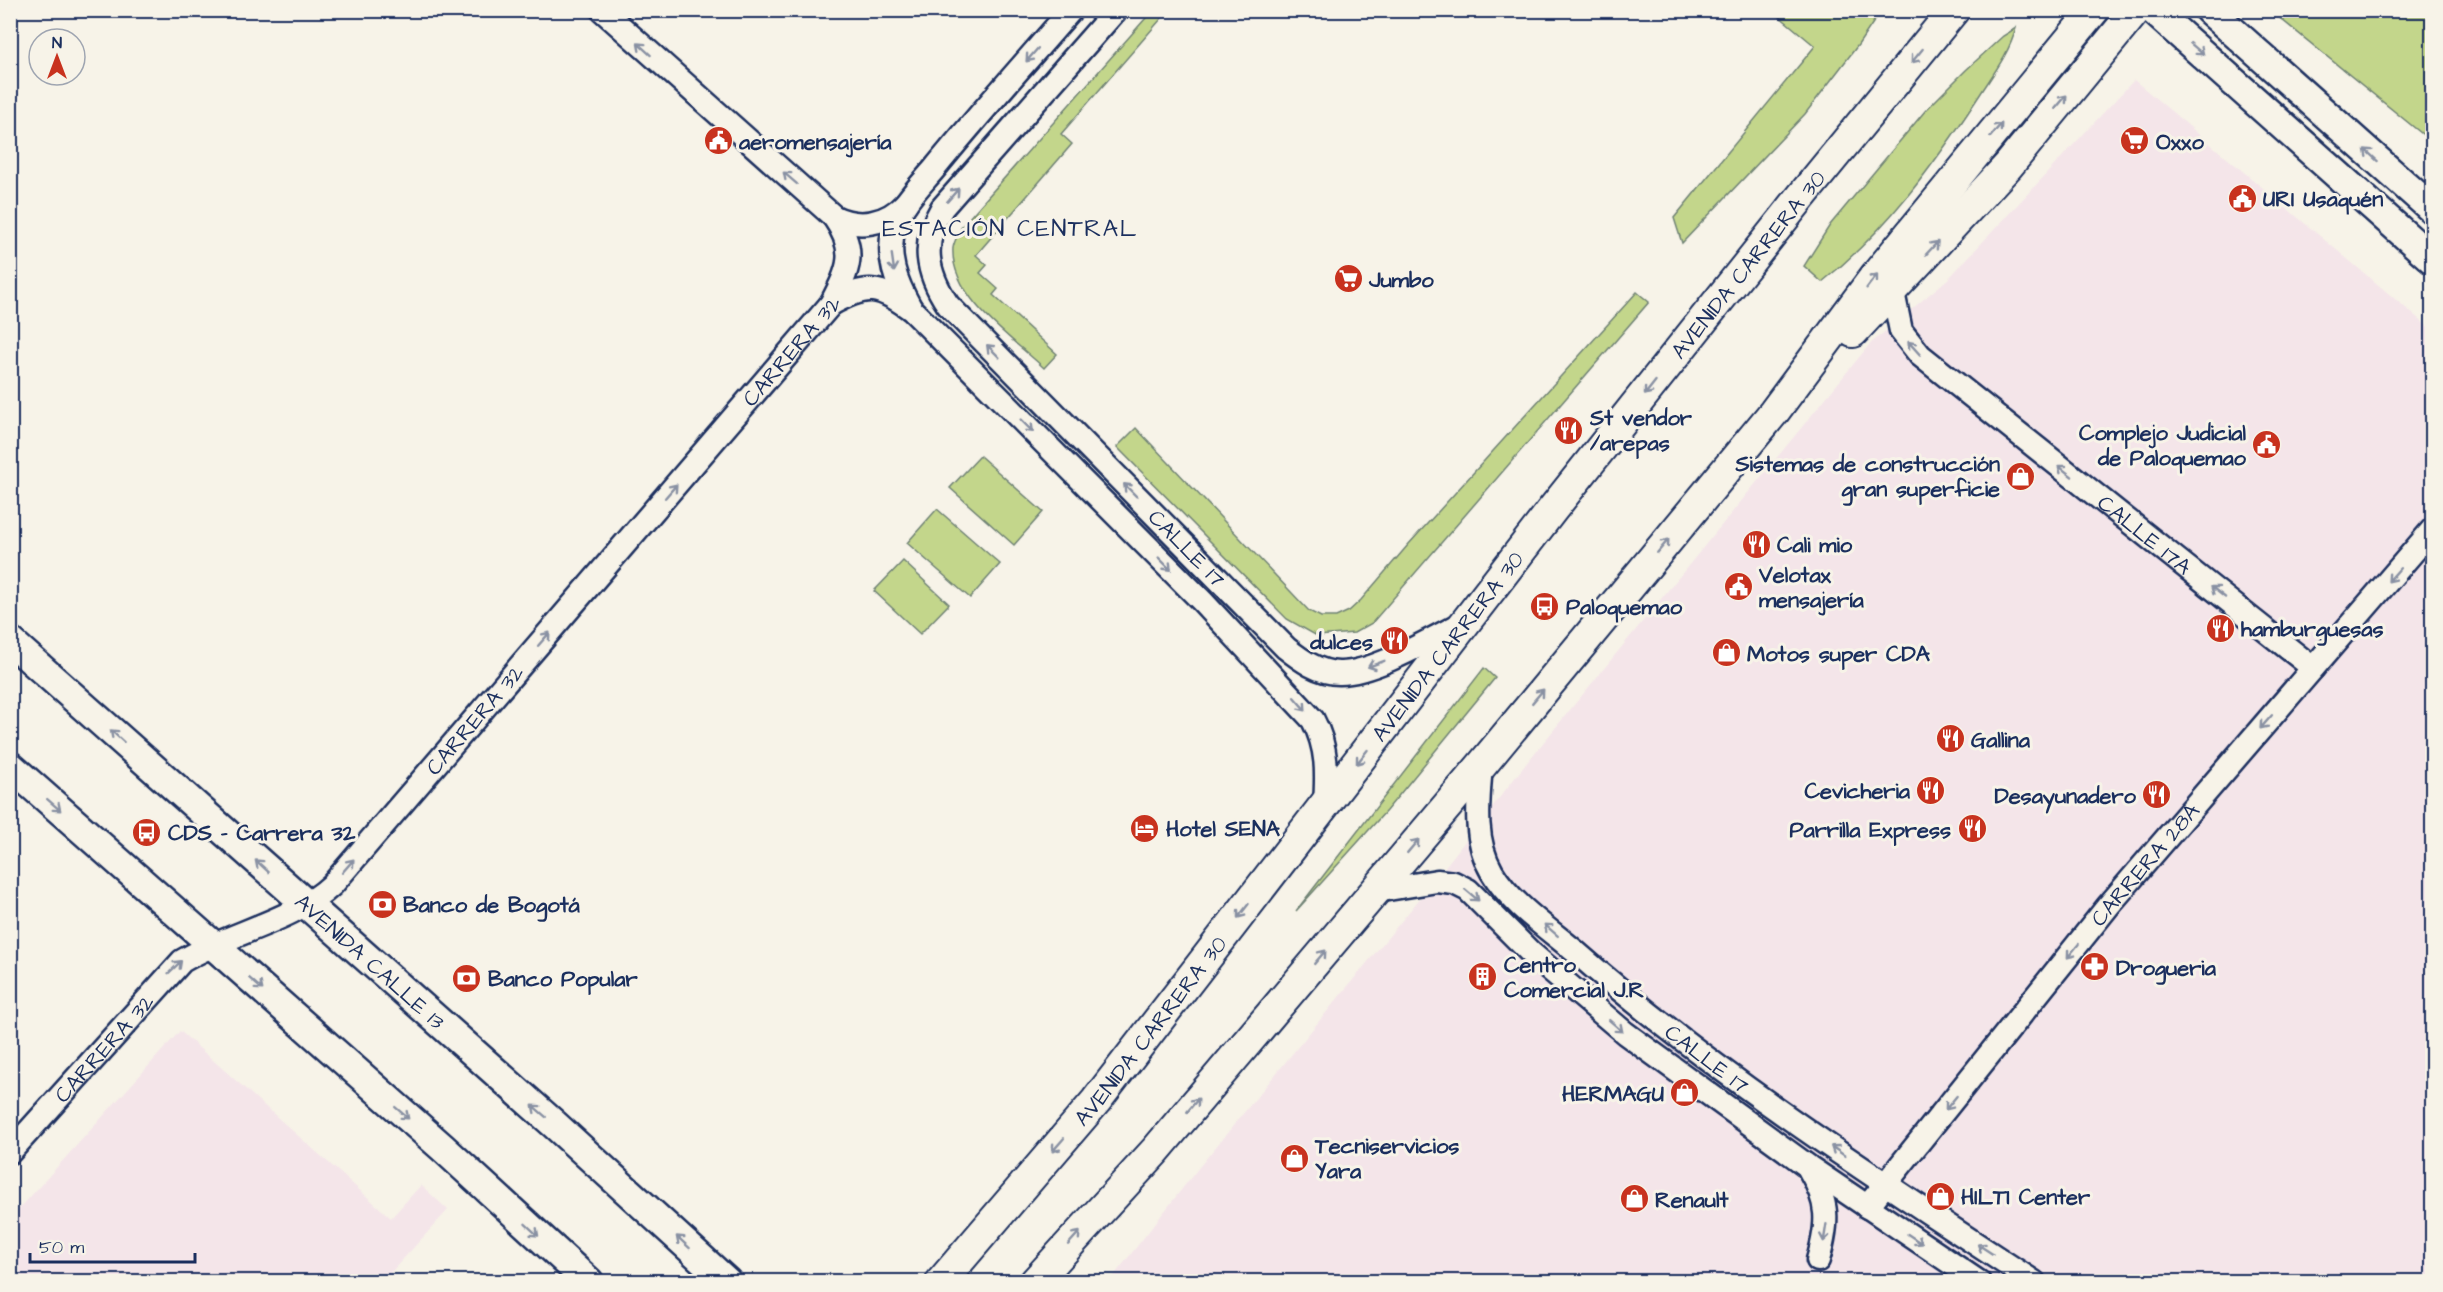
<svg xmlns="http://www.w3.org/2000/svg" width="2443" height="1292" font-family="'Architects Daughter',sans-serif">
	<rect width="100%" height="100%" fill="#f7f3e8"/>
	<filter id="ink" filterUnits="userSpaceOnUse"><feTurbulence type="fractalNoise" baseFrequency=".0167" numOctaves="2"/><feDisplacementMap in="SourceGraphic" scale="12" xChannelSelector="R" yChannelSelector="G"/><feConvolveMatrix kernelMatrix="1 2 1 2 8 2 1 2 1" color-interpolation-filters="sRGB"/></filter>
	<g filter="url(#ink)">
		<g fill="#f4e5e9">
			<polygon points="2134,80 2432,330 2432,1281 1109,1282 1200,1166 1422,896 1529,760 1870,344 1949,278"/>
			<polygon points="180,1031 391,1218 421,1185 448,1210 383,1281 11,1281 11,1218"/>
		</g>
		<g fill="#c3d68b" stroke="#6f8274" stroke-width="1.5">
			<path d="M1153 10 1168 11 1061 134 1072 144 976 255 987 265 980 273 998 289 993 295 1057 354 1044 368C1012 338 950 297 953 248 954 241 959 233 962 226Z"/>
			<polygon points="1773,11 1881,11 1858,45 1805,114 1682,243 1674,218 1815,46"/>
			<polygon points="2271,11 2432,11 2432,142"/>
			<path d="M2016 28C2009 54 1993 74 1979 96 1934 165 1886 231 1822 282L1804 266 1830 225 1925 111 1966 70 2003 36Z"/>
			<polygon points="1637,292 1649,302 1372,623 1354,633 1317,636 1287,619 1117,447 1136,428 1309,611 1321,617 1336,617 1349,611 1361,600 1408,545"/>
			<polygon points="980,456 1043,512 1014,545 950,488"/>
			<polygon points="937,509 1000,564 970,598 907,543"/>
			<polygon points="903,561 949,604 920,634 874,591"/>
			<polygon points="1484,668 1495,678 1386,811 1296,911"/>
		</g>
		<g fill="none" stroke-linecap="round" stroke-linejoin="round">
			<defs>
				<g id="tertiary">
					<path id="s1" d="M1116 10 942 208C921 243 926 272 948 305L1286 648C1301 660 1319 673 1339 673 1372 674 1433 638 1463 623"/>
					<path d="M834 217C859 229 887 224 906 203"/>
					<path id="s2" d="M1893 292 1901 331 1920 355 2313 668"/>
					<path d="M831 304C868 284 878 285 912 310L1202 601 1313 720C1328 748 1327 774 1325 805"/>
					<path d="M910 307C896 282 886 257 894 228 900 205 920 186 935 168 979 114 1025 63 1071 10"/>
					<path id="s3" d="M1481 766C1478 801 1473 840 1492 872 1510 903 1550 930 1577 953 1718 1077 1877 1179 2034 1282"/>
					<polyline points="1376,891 1437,881 1454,883 1468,890 1532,954 1625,1033 1809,1167 1979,1282"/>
					<path id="s4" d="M10 1152 182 961C228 933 294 921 332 885L831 304C849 269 858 252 834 217L602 10"/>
					<path d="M1809 1169C1829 1203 1829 1222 1818 1260"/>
					<path id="s5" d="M1867 1207 2109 905 2432 530"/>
				</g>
				<g id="primary">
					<polyline points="2153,10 2432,259"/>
					<polyline points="2209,10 2432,209"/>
					<path id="s6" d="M10 641 554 1124 727 1282"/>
					<polyline points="10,766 443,1148 589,1282"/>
				</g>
				<g id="trunk">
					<polyline points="1853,332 2008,166 2136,10"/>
					<path id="s7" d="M941 1282 1096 1101 1552 510 1801 197 1954 10"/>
					<polyline points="1035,1282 1156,1150 1481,766 1774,412 1876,275 2094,10"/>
				</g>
			</defs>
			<use href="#tertiary" stroke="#1b2f5e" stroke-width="27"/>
			<use href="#primary" stroke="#1b2f5e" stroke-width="33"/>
			<use href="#trunk" stroke="#1b2f5e" stroke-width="34"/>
			<use href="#tertiary" stroke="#f7f3e8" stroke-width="22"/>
			<use href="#primary" stroke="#f7f3e8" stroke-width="28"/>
			<use href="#trunk" stroke="#f7f3e8" stroke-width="30"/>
		</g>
		<defs><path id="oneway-shaft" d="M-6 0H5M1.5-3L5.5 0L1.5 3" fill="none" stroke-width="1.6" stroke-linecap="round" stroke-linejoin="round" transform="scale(1.5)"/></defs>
		<g stroke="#8991a3">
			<use href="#oneway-shaft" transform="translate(644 49) rotate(-138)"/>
			<use href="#oneway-shaft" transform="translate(2197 49) rotate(41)"/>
			<use href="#oneway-shaft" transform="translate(1032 55) rotate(131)"/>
			<use href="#oneway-shaft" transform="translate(1917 56) rotate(129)"/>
			<use href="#oneway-shaft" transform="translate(2061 102) rotate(-50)"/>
			<use href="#oneway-shaft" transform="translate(1996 130) rotate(-50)"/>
			<use href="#oneway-shaft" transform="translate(2371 155) rotate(-138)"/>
			<use href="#oneway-shaft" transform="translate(790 178) rotate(-139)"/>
			<use href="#oneway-shaft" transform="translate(953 195) rotate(-49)"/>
			<use href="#oneway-shaft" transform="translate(1932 248) rotate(-47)"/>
			<use href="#oneway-shaft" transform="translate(893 263) rotate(82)"/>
			<use href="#oneway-shaft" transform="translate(1872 281) rotate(-53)"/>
			<use href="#oneway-shaft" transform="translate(1914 348) rotate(-132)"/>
			<use href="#oneway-shaft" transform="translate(993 351) rotate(-135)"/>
			<use href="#oneway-shaft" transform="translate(1650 388) rotate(128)"/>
			<use href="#oneway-shaft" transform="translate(1027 426) rotate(45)"/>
			<use href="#oneway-shaft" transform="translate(2065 471) rotate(-142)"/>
			<use href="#oneway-shaft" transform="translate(1130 490) rotate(-135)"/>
			<use href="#oneway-shaft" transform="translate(671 491) rotate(-49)"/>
			<use href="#oneway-shaft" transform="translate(1663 546) rotate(-50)"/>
			<use href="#oneway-shaft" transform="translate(1165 564) rotate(45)"/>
			<use href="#oneway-shaft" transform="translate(2394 575) rotate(131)"/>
			<use href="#oneway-shaft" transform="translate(2218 592) rotate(-142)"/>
			<use href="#oneway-shaft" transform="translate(544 639) rotate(-49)"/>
			<use href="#oneway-shaft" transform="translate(1376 664) rotate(159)"/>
			<use href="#oneway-shaft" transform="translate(1538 696) rotate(-50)"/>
			<use href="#oneway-shaft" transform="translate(1300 704) rotate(49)"/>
			<use href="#oneway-shaft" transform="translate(2266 722) rotate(131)"/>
			<use href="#oneway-shaft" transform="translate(117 736) rotate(-138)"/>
			<use href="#oneway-shaft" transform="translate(1362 757) rotate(128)"/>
			<use href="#oneway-shaft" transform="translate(54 805) rotate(41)"/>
			<use href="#oneway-shaft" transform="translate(1413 846) rotate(-50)"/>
			<use href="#oneway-shaft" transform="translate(262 866) rotate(-138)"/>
			<use href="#oneway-shaft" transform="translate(348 866) rotate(-49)"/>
			<use href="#oneway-shaft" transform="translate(1472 895) rotate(40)"/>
			<use href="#oneway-shaft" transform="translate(1243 911) rotate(128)"/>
			<use href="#oneway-shaft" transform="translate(1551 930) rotate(-139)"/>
			<use href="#oneway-shaft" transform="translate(2073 951) rotate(129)"/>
			<use href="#oneway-shaft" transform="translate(1320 957) rotate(-50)"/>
			<use href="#oneway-shaft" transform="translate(175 967) rotate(-44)"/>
			<use href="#oneway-shaft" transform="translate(256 984) rotate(41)"/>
			<use href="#oneway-shaft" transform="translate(1616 1026) rotate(41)"/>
			<use href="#oneway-shaft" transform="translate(1951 1103) rotate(129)"/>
			<use href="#oneway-shaft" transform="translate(1193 1105) rotate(-50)"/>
			<use href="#oneway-shaft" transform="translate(539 1111) rotate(-139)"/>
			<use href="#oneway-shaft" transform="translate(402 1113) rotate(41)"/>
			<use href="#oneway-shaft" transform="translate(1058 1145) rotate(131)"/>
			<use href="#oneway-shaft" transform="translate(1838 1151) rotate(-145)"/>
			<use href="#oneway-shaft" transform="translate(532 1230) rotate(43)"/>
			<use href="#oneway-shaft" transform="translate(1825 1233) rotate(99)"/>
			<use href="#oneway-shaft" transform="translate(1074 1238) rotate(-48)"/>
			<use href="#oneway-shaft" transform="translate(1915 1239) rotate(34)"/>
			<use href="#oneway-shaft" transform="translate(683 1242) rotate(-138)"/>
			<use href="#oneway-shaft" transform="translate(1985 1249) rotate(-147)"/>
		</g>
	</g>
	<defs>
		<symbol id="civic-disc" viewBox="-11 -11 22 22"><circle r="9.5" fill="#c8321e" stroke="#f7f3e8"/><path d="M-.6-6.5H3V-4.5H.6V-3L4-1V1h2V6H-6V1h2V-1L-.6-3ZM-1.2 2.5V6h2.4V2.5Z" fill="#fff"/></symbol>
		<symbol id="supermarket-disc" viewBox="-11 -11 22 22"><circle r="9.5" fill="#c8321e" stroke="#f7f3e8"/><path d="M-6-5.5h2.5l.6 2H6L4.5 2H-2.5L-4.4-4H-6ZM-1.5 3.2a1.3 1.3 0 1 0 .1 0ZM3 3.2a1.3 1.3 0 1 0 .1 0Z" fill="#fff"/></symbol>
		<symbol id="restaurant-disc" viewBox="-11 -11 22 22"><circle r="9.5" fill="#c8321e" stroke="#f7f3e8"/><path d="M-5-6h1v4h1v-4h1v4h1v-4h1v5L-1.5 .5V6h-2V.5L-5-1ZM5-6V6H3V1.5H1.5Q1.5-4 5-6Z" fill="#fff"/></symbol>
		<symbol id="shop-disc" viewBox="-11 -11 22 22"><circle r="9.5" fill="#c8321e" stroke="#f7f3e8"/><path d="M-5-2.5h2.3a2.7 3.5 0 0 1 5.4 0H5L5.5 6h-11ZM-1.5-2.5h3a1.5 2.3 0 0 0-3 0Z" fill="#fff"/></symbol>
		<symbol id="bus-disc" viewBox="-11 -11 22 22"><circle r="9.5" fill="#c8321e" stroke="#f7f3e8"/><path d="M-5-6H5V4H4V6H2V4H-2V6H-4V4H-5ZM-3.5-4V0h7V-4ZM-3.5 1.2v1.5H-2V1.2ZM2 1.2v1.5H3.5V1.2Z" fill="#fff"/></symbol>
		<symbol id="hotel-disc" viewBox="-11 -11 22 22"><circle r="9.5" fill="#c8321e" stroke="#f7f3e8"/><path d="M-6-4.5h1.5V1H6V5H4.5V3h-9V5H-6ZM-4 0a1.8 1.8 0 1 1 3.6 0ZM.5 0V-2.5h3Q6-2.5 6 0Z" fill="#fff"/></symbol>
		<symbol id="bank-disc" viewBox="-11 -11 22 22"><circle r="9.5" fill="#c8321e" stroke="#f7f3e8"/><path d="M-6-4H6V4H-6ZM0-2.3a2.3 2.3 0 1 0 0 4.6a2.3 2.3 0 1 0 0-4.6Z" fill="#fff"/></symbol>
		<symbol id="pharmacy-disc" viewBox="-11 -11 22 22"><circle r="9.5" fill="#c8321e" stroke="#f7f3e8"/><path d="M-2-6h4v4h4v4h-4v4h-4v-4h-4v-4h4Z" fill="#fff"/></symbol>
		<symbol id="building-disc" viewBox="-11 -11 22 22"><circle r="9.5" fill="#c8321e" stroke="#f7f3e8"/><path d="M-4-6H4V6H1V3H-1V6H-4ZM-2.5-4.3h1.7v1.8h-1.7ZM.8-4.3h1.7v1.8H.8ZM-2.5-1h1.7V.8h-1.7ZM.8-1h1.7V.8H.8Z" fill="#fff"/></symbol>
	</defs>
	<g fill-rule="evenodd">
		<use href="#civic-disc" x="702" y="124" width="33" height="33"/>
		<use href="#supermarket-disc" x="2118" y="124" width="33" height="33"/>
		<use href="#civic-disc" x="2226" y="182" width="33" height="33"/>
		<use href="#supermarket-disc" x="1332" y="262" width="33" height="33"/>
		<use href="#restaurant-disc" x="1552" y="414" width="33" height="33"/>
		<use href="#civic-disc" x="2250" y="428" width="33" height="33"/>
		<use href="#shop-disc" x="2004" y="460" width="33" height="33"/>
		<use href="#restaurant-disc" x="1740" y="528" width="33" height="33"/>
		<use href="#civic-disc" x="1722" y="570" width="33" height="33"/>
		<use href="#bus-disc" x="1528" y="590" width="33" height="33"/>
		<use href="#restaurant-disc" x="2204" y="612" width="33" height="33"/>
		<use href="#restaurant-disc" x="1378" y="624" width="33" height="33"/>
		<use href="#shop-disc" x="1710" y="636" width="33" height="33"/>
		<use href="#restaurant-disc" x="1934" y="722" width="33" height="33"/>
		<use href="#restaurant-disc" x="1914" y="774" width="33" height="33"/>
		<use href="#restaurant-disc" x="2140" y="778" width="33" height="33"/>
		<use href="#hotel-disc" x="1128" y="812" width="33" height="33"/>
		<use href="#restaurant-disc" x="1956" y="812" width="33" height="33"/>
		<use href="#bus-disc" x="130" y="816" width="33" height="33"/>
		<use href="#bank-disc" x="366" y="888" width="33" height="33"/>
		<use href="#pharmacy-disc" x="2078" y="950" width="33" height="33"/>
		<use href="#building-disc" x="1466" y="960" width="33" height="33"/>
		<use href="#bank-disc" x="450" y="962" width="33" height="33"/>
		<use href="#shop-disc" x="1668" y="1076" width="33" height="33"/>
		<use href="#shop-disc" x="1278" y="1142" width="33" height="33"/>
		<use href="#shop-disc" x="1924" y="1180" width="33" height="33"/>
		<use href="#shop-disc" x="1618" y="1182" width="33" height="33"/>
	</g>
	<g text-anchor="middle" stroke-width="6" stroke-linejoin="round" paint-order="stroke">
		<g font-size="22" font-weight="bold" fill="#1b2f5e" stroke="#f7f3e8" text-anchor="start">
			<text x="739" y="149">aeromensajería</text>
			<text x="2156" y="149">Oxxo</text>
			<text x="2263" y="206">URI Usaquén</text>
			<text x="1369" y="287">Jumbo</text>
			<text x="1590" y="425">St vendor<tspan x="1590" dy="25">/arepas</tspan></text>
			<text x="2246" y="440" text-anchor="end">Complejo Judicial<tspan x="2246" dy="25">de Paloquemao</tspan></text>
			<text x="2000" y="471" text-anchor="end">Sistemas de construcción<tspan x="2000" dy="25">gran superficie</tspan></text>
			<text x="1777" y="552">Cali mio</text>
			<text x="1759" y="582">Velotax<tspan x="1759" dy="25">mensajería</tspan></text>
			<text x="1566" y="614">Paloquemao</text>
			<text x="2241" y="636">hamburguesas</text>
			<text x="1373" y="649" text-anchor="end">dulces</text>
			<text x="1747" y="661">Motos super CDA</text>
			<text x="1971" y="747">Gallina</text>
			<text x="1910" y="798" text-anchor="end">Cevicheria</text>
			<text x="2136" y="803" text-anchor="end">Desayunadero</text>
			<text x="1166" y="836">Hotel SENA</text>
			<text x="1951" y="837" text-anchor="end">Parrilla Express</text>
			<text x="168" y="840">CDS - Carrera 32</text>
			<text x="403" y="912">Banco de Bogotá</text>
			<text x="1504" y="972">Centro<tspan x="1504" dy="25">Comercial J.R</tspan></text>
			<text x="2116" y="975">Drogueria</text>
			<text x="488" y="986">Banco Popular</text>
			<text x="1664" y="1101" text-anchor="end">HERMAGU</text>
			<text x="1315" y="1153">Tecniservicios<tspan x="1315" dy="25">Yara</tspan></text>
			<text x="1961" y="1204">HILTI Center</text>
			<text x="1655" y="1207">Renault</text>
		</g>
		<g font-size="22" fill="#1b2f5e" stroke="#f7f3e8">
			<text dy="8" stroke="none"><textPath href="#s7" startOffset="1299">AVENIDA CARRERA 30</textPath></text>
			<text dy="8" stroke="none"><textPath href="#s4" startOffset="1130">CARRERA 32</textPath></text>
			<text dy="8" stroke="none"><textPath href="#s2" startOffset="358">CALLE 17A</textPath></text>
			<text dy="8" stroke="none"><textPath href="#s1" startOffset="708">CALLE 17</textPath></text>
			<text dy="8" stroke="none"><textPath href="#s7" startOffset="813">AVENIDA CARRERA 30</textPath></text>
			<text dy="8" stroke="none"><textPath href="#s4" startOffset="644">CARRERA 32</textPath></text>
			<text dy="8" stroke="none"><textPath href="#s5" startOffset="441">CARRERA 28A</textPath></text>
			<text dy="8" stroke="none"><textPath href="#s6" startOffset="482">AVENIDA CALLE 13</textPath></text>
			<text dy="8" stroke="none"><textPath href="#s7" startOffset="327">AVENIDA CARRERA 30</textPath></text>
			<text dy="8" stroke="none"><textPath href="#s4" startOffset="140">CARRERA 32</textPath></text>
			<text dy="8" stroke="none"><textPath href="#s3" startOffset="394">CALLE 17</textPath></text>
		</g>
		<g font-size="24" letter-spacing="1.5" fill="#1b2f5e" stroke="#f7f3e8">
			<text x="1010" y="236">ESTACIÓN CENTRAL</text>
		</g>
	</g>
	<rect width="2443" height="1292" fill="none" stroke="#f7f3e8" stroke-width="36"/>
	<rect x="18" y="18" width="2407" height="1256" fill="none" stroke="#1b2f5e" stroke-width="2" filter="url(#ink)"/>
	<g transform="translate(57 57)"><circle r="28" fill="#f7f3e8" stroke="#9fa5b1" stroke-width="1.5"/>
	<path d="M0-4.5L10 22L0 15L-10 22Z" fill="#c8321e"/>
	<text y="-9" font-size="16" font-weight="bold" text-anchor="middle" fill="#1b2f5e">N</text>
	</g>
	<path d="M30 1253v9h165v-9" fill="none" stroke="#1b2f5e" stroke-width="3"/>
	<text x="39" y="1253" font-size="18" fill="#1b2f5e" stroke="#f7f3e8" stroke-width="4.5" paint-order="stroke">50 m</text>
</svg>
